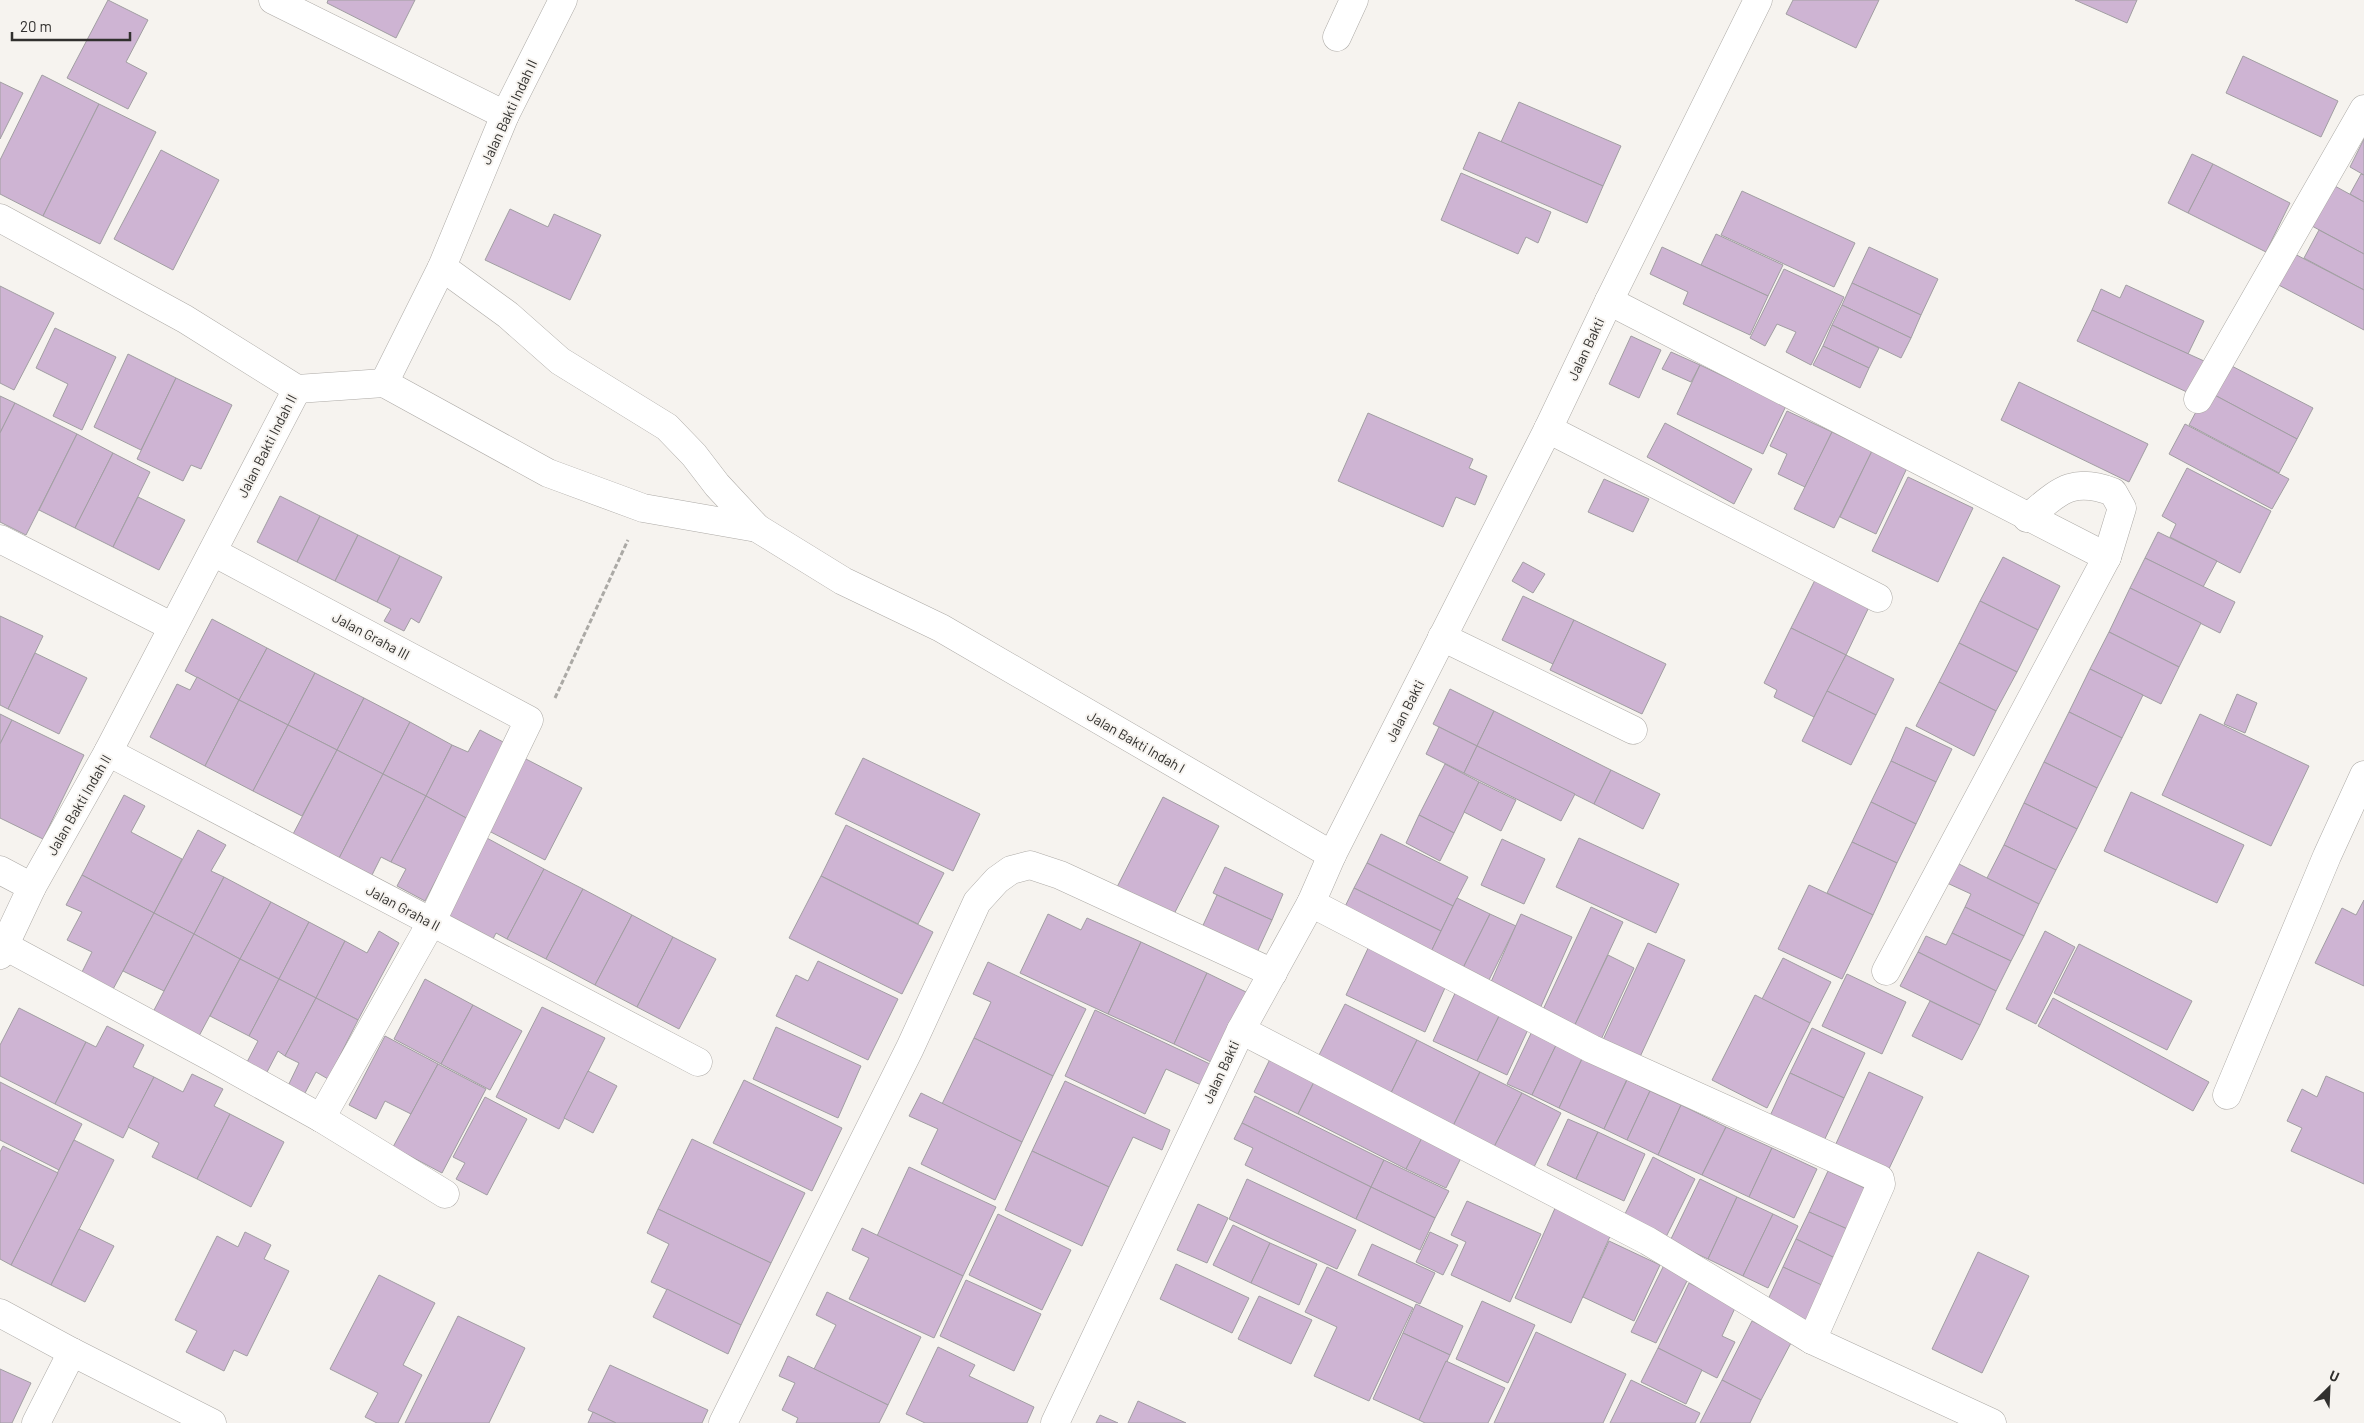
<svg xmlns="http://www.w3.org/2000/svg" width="2364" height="1423" font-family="Barlow,sans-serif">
	<rect width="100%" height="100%" fill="#f6f3ef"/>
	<g fill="#ceb4d3" stroke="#a19ea2">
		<polygon points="108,0 148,20 126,62 147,73 128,109 67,78"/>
		<polygon points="328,0 415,0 396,38 327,3"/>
		<polygon points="1793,0 1879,0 1856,48 1786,14"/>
		<polygon points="2075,0 2137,0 2127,23"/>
		<polygon points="2243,56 2338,101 2321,137 2226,93"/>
		<polygon points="42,75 99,104 43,216 0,194 0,160"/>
		<polygon points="0,82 23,93 0,139"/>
		<polygon points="1519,102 1621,146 1603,186 1501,142"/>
		<polygon points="99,104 156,132 100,244 43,216"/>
		<polygon points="1479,132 1603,186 1587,223 1463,169"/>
		<polygon points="2364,139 2364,175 2350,167"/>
		<polygon points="161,150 219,180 173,270 114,239"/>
		<polygon points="2192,154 2213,164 2188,213 2168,203"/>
		<polygon points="2213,164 2290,203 2266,252 2188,213"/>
		<polygon points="1461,173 1551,212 1538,243 1526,237 1518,254 1441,220"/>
		<polygon points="2361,174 2364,175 2364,202 2350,194"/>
		<polygon points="2333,185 2364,202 2364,254 2312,226"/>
		<polygon points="1742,191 1855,243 1834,287 1721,235"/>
		<polygon points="510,209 548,227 554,214 601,235 570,300 485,260"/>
		<polygon points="2319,230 2364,254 2364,290 2304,258"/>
		<polygon points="1716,234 1783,265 1768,296 1701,265"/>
		<polygon points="1662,247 1768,296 1750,335 1683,304 1688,292 1650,274"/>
		<polygon points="1869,247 1938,279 1921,315 1852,283"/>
		<polygon points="2287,250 2364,290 2364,330 2271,281"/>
		<polygon points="1784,269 1844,297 1811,365 1786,352 1796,332 1777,324 1765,346 1750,338"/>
		<polygon points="1852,283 1921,315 1911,338 1842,305"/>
		<polygon points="2126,285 2204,321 2188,354 2092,310 2101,289 2120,298"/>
		<polygon points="0,286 54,313 14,390 0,383"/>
		<polygon points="1842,305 1911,338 1901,358 1832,325"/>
		<polygon points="2092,310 2204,361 2189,393 2077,341"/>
		<polygon points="1832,325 1879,348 1869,368 1823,346"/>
		<polygon points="55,328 116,357 82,430 53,416 68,384 36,368"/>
		<polygon points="1631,336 1661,350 1639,398 1609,384"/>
		<polygon points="1823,346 1869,368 1860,388 1813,365"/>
		<polygon points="1671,352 1700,365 1691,382 1662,369"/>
		<polygon points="128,354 176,378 141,450 94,427"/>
		<polygon points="2222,361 2313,408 2297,439 2207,391"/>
		<polygon points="1700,365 1786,406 1763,454 1677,414"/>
		<polygon points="176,378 232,405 201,469 191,465 183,481 137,459"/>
		<polygon points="2019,382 2148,444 2129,482 2001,420"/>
		<polygon points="2207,391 2297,439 2279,473 2189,425"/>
		<polygon points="0,396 15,403 0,433"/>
		<polygon points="15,403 77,434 26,535 0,522 0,433"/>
		<polygon points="1787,411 1832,432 1805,487 1778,474 1787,454 1770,446"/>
		<polygon points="1368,413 1473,459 1469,468 1487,476 1475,505 1456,497 1443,527 1338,481"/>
		<polygon points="1665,423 1752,469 1734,504 1647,457"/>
		<polygon points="2185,424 2289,479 2272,509 2169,454"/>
		<polygon points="1832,432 1872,451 1834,528 1794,509"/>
		<polygon points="77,434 113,453 75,528 39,510"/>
		<polygon points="1872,451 1907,468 1876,534 1840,517"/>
		<polygon points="113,453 150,472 113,547 75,528"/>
		<polygon points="2187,468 2271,511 2240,573 2170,537 2176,524 2162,516"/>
		<polygon points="1908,477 1973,508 1938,582 1872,551"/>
		<polygon points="1604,479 1649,499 1633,532 1588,512"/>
		<polygon points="280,496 320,516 297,562 257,542"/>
		<polygon points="138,497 185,520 159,570 113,547"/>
		<polygon points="320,516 358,535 335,581 297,562"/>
		<polygon points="2158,532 2217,561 2203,587 2145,558"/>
		<polygon points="358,535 400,556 377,602 335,581"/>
		<polygon points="400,556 442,577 419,623 411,618 404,631 384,621 391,609 377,602"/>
		<polygon points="2003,557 2060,586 2038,630 1980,601"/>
		<polygon points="2145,558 2235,602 2220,633 2130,588"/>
		<polygon points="1523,562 1545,574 1533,593 1512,581"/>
		<polygon points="1815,580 1869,607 1846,655 1791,628"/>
		<polygon points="2130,588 2201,623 2179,667 2109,632"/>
		<polygon points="1523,596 1574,620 1553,664 1502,640"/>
		<polygon points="1980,601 2038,630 2017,672 1959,643"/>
		<polygon points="0,616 43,636 8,709 0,705"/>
		<polygon points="212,619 267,648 239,700 185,671"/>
		<polygon points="1574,620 1666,664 1642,714 1550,670"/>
		<polygon points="1791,628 1846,655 1814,717 1774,697 1777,690 1764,683"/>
		<polygon points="2109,632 2179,667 2161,704 2090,669"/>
		<polygon points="1959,643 2017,672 1996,711 1939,682"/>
		<polygon points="267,648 315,673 288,725 239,700"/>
		<polygon points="35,653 87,678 59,734 8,709"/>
		<polygon points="1846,655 1894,679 1876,715 1827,691"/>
		<polygon points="2090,669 2143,695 2122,738 2069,712"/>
		<polygon points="315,673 364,698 337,750 288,725"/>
		<polygon points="197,677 239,700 205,766 150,737 177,684 190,690"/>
		<polygon points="1939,682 1996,711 1974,756 1916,726"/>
		<polygon points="1450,689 1494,711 1477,746 1433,724"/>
		<polygon points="1827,691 1876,715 1851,765 1802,741"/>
		<polygon points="2237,694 2257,703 2245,733 2224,724"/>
		<polygon points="364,698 410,722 383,774 337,750"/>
		<polygon points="239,700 288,725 253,791 205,766"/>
		<polygon points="1494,711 1611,770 1594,804 1477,746"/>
		<polygon points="2069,712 2122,738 2097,788 2044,762"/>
		<polygon points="0,714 12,720 0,744"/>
		<polygon points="2200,714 2309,766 2271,846 2162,795"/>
		<polygon points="12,720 84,755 43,839 0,818 0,744"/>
		<polygon points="410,722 452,745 426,796 383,774"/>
		<polygon points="288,725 337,750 302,816 253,791"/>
		<polygon points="1439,727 1477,746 1464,773 1426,754"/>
		<polygon points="1906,727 1952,749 1936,782 1891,761"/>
		<polygon points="480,730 507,744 468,819 426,796 452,745 468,752"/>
		<polygon points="1477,746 1575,794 1561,821 1464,773"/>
		<polygon points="337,750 383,774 337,862 291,838"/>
		<polygon points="524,758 582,788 545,860 487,830"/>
		<polygon points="863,758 980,814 953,871 835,814"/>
		<polygon points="1891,761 1936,782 1916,824 1871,802"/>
		<polygon points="2044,762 2097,788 2077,829 2024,803"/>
		<polygon points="1445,764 1479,782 1454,833 1419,815"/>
		<polygon points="1611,770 1660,794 1643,829 1594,804"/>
		<polygon points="383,774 426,796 391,862 381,857 370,879 337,862"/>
		<polygon points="1479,782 1516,800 1501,831 1464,812"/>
		<polygon points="2131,792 2244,845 2217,903 2104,851"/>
		<polygon points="124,795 145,806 131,832 182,859 154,913 82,875"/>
		<polygon points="426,796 468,819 425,901 397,886 406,869 391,862"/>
		<polygon points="1163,797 1219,826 1171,920 1115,891"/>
		<polygon points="1871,802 1916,824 1897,863 1852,842"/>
		<polygon points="2024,803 2077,829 2056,870 2004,845"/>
		<polygon points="1419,815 1454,833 1440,861 1406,843"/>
		<polygon points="846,825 944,873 918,924 821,876"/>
		<polygon points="198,830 226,845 211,871 224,877 194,934 154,913"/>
		<polygon points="1381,834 1468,877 1453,906 1367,863"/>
		<polygon points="485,837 544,869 507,939 496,933 489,947 440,922"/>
		<polygon points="1579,838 1679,884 1656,933 1556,887"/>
		<polygon points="1502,839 1545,859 1524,904 1481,885"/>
		<polygon points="1852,842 1897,863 1873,915 1827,893"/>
		<polygon points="2004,845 2056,870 2039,904 1987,878"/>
		<polygon points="1367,863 1453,906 1441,931 1354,888"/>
		<polygon points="1957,863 2039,904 2024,936 1965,907 1971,894 1947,883"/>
		<polygon points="1225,867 1283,894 1272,920 1213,893"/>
		<polygon points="544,869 583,889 546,959 507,939"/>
		<polygon points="82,875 154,913 111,993 80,976 92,952 67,940 82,912 66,905"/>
		<polygon points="821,876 933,932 902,994 789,938"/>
		<polygon points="224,877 271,902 240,959 194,934"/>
		<polygon points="1809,885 1873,915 1842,979 1778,949"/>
		<polygon points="1354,888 1441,931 1428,958 1341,915"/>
		<polygon points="583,889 632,915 595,985 546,959"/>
		<polygon points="1217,895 1272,920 1254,959 1199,934"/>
		<polygon points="1457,898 1490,914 1460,974 1428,958"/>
		<polygon points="2364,900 2364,986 2315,963 2342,908 2356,915"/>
		<polygon points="271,902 309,922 279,979 240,959"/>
		<polygon points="1591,907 1623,922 1572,1031 1540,1016"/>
		<polygon points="1965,907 2024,936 2011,961 1952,933"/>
		<polygon points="154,913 194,934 164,991 123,971"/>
		<polygon points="1048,914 1081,930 1087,918 1141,942 1108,1014 1020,973"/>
		<polygon points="1490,914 1516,926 1486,986 1460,974"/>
		<polygon points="1521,914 1572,937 1538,1013 1487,991"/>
		<polygon points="632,915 673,937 637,1007 595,985"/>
		<polygon points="309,922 345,941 316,998 279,979"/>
		<polygon points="379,931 399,943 358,1020 316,998 345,941 367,953"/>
		<polygon points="2045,931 2075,947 2036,1024 2006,1009"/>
		<polygon points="1952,933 2011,961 1996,991 1918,952 1926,936 1946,945"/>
		<polygon points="194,934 240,959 199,1036 153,1012"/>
		<polygon points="673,937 716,959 679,1029 637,1007"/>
		<polygon points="1141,942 1207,973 1174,1044 1108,1014"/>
		<polygon points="1371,942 1449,979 1425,1032 1346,995"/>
		<polygon points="1648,943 1685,960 1639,1059 1602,1042"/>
		<polygon points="2079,944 2192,1001 2167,1050 2054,993"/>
		<polygon points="1918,952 1996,991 1980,1025 1900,986"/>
		<polygon points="1608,955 1634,968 1599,1044 1572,1031"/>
		<polygon points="1783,958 1831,982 1810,1023 1762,999"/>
		<polygon points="240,959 279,979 249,1036 210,1016"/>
		<polygon points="818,961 898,999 868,1060 776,1016 796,975 808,981"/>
		<polygon points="988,962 1086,1009 1053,1076 974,1038 991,1002 973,994"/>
		<polygon points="1207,973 1246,992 1213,1063 1174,1044"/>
		<polygon points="1847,974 1906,1002 1882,1054 1822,1026"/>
		<polygon points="279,979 316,998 285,1056 278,1051 266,1074 246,1064 258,1041 249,1036"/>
		<polygon points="425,979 473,1005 441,1064 394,1039"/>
		<polygon points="1457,989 1502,1010 1477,1061 1433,1041"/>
		<polygon points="1755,995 1810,1023 1767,1108 1712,1080"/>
		<polygon points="316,998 358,1020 328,1079 316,1072 304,1095 288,1086 299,1063 285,1056"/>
		<polygon points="2053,998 2209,1082 2193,1111 2038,1026"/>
		<polygon points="1930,1001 1980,1025 1962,1060 1912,1036"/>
		<polygon points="1345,1004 1417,1040 1390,1095 1317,1059"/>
		<polygon points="473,1005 522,1031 490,1090 441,1064"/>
		<polygon points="542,1007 605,1038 559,1129 496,1097"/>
		<polygon points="19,1008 86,1042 55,1104 0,1076 0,1045"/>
		<polygon points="1095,1010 1210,1064 1201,1085 1166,1069 1145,1114 1065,1076"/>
		<polygon points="1502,1010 1531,1023 1507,1075 1477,1061"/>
		<polygon points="1535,1025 1560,1037 1532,1095 1507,1084"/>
		<polygon points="107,1026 144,1045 133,1067 154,1077 123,1138 55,1104 86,1042 96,1047"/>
		<polygon points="776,1027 861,1066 838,1118 753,1079"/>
		<polygon points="1812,1028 1865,1053 1844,1098 1790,1073"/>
		<polygon points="385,1036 438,1064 411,1114 385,1101 376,1119 349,1105"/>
		<polygon points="1560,1037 1586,1050 1559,1108 1532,1095"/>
		<polygon points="974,1038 1053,1076 1022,1142 942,1104"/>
		<polygon points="1417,1040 1480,1072 1453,1126 1390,1095"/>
		<polygon points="1271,1057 1315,1080 1298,1114 1254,1092"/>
		<polygon points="1583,1057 1628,1077 1604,1129 1559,1108"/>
		<polygon points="438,1064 486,1089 442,1173 393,1147"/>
		<polygon points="588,1071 617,1086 593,1133 564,1118"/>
		<polygon points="1480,1072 1522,1093 1494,1147 1453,1126"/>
		<polygon points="1869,1072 1923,1097 1887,1173 1834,1148"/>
		<polygon points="1790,1073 1844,1098 1823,1143 1769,1118"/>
		<polygon points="192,1074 223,1089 214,1106 230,1114 197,1179 152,1157 159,1143 128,1127 154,1077 183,1092"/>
		<polygon points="2326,1076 2364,1093 2364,1184 2291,1151 2302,1128 2287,1121 2302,1089 2317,1097"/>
		<polygon points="744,1080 842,1128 812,1191 713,1143"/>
		<polygon points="1315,1080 1424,1134 1406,1169 1298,1114"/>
		<polygon points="1627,1080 1650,1091 1627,1140 1604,1129"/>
		<polygon points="1065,1081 1170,1130 1162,1150 1133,1137 1109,1187 1032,1151"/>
		<polygon points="0,1082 82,1124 59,1170 0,1140"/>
		<polygon points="1650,1091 1681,1105 1658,1155 1627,1140"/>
		<polygon points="921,1093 1022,1142 995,1200 921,1164 938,1129 909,1116"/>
		<polygon points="1522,1093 1561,1113 1534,1167 1494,1147"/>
		<polygon points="1255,1096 1384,1160 1371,1187 1242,1123"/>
		<polygon points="485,1097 527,1119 487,1195 456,1179 465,1163 453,1157"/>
		<polygon points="1681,1105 1726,1127 1702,1175 1658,1155"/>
		<polygon points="230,1114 284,1142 251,1207 197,1179"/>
		<polygon points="1568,1119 1598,1132 1576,1179 1547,1165"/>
		<polygon points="1242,1123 1371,1187 1356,1219 1245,1165 1253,1148 1234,1139"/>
		<polygon points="1726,1127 1772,1148 1749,1197 1702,1175"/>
		<polygon points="1598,1132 1645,1154 1624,1201 1576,1179"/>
		<polygon points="1424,1134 1463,1154 1446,1188 1406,1169"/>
		<polygon points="692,1139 805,1193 771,1263 658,1209"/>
		<polygon points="74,1140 114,1160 51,1285 11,1265"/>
		<polygon points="3,1146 58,1173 11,1265 0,1259 0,1152"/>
		<polygon points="1772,1148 1817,1169 1794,1218 1749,1197"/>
		<polygon points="1032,1151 1109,1187 1082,1246 1005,1210"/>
		<polygon points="1653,1157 1695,1179 1664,1241 1622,1220"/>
		<polygon points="1384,1160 1449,1191 1435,1218 1371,1187"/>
		<polygon points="909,1167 996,1207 963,1276 877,1236"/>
		<polygon points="1828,1171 1873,1192 1854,1232 1809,1212"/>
		<polygon points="1247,1179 1356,1230 1337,1269 1229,1219"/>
		<polygon points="1700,1179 1737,1197 1708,1259 1670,1241"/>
		<polygon points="1371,1187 1435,1218 1420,1250 1356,1219"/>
		<polygon points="1737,1197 1773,1214 1743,1276 1708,1259"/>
		<polygon points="1467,1201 1541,1234 1510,1302 1451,1275 1466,1242 1451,1235"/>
		<polygon points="1198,1204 1228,1218 1207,1263 1177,1250"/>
		<polygon points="1556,1206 1612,1232 1571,1323 1515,1298"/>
		<polygon points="658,1209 771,1263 741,1325 651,1282 669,1244 647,1233"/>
		<polygon points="1809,1212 1854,1232 1841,1261 1796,1239"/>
		<polygon points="998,1214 1071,1250 1042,1310 969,1275"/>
		<polygon points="1773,1214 1798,1226 1768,1288 1743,1276"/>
		<polygon points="1233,1225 1270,1243 1251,1283 1213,1265"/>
		<polygon points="862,1228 963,1276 934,1338 849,1299 869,1258 852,1250"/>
		<polygon points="79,1229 114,1246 85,1302 51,1285"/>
		<polygon points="245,1232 271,1245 264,1259 289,1271 247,1356 234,1350 224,1371 186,1352 197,1331 175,1320 217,1236 238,1247"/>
		<polygon points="1430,1232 1458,1245 1443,1275 1416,1262"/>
		<polygon points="1796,1239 1841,1261 1829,1289 1783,1267"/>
		<polygon points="1609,1241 1660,1265 1634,1321 1583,1297"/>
		<polygon points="1270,1243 1317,1264 1299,1305 1251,1283"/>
		<polygon points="1372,1244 1435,1273 1420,1304 1358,1275"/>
		<polygon points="1978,1252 2029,1276 1982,1373 1932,1349"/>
		<polygon points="1666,1261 1691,1273 1656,1343 1631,1332"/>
		<polygon points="1176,1264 1249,1298 1232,1333 1160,1299"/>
		<polygon points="1327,1267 1413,1308 1369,1401 1314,1376 1337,1327 1305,1312"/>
		<polygon points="1783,1267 1824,1286 1805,1327 1764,1308"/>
		<polygon points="379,1275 435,1303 403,1365 422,1375 398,1423 377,1423 365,1417 378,1393 330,1369"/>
		<polygon points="966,1280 1041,1314 1014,1371 940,1336"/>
		<polygon points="1689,1283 1736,1306 1722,1336 1735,1342 1717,1378 1658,1348"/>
		<polygon points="667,1289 741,1325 728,1354 653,1317"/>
		<polygon points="827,1292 921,1337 888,1405 814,1369 836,1325 816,1315"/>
		<polygon points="1259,1296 1312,1320 1291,1364 1238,1339"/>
		<polygon points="1482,1301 1535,1325 1508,1383 1456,1359"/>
		<polygon points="1416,1304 1463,1326 1450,1355 1403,1333"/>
		<polygon points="458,1316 525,1348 489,1423 405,1423"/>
		<polygon points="1752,1321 1792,1341 1761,1400 1722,1380"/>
		<polygon points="1536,1332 1626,1374 1603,1423 1494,1423"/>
		<polygon points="1403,1333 1450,1355 1419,1420 1373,1399"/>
		<polygon points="938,1347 975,1365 969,1376 1034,1407 1027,1423 925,1423 906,1414"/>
		<polygon points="1658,1348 1702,1370 1686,1404 1641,1382"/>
		<polygon points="788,1356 888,1405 879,1423 796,1423 798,1418 782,1410 795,1383 779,1376"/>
		<polygon points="1446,1361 1505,1388 1488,1423 1425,1423 1419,1420"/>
		<polygon points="610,1365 708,1410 702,1423 616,1423 588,1410"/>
		<polygon points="0,1369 31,1383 12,1423 0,1423"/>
		<polygon points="1631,1380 1700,1413 1695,1423 1610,1423"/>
		<polygon points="1722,1380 1761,1400 1750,1423 1700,1423"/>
		<polygon points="1138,1401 1186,1423 1128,1423"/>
		<polygon points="593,1412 616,1423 588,1423"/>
		<polygon points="1100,1415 1118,1423 1096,1423"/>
	</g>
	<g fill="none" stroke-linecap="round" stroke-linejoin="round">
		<defs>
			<g id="minor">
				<polyline points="273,0 505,115"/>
				<polyline points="1337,37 1354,0"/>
				<polyline points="0,218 185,319 297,389"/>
				<polyline points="442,267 508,315 560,361 667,427 694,455 717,485 757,528"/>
				<polyline points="1609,301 2107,557"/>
				<polyline points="384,383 548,473 643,508 757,528 843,581 941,628 1332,855"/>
				<polyline points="384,383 442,267 505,115 563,0"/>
				<polyline points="297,389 384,383"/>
				<polyline points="2198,399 2364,109"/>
				<polyline points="1548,429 1878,598"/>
				<polyline points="0,539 173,627"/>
				<polyline points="213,552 529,720 431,923 321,1118"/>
				<polyline points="1442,637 1633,730"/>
				<polyline points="108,752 698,1062"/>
				<polyline points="0,870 32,887"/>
				<polyline points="1311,903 1592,1049 1880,1179 1881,1184 1812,1340"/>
				<polyline points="5,946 211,1057 321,1118 445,1194"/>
				<polyline points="0,955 32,887 108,752 297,389"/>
				<path d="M1886 971 2107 557 2122 508 2113 492C2071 476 2059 492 2027 518"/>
				<polyline points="1241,1030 1648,1241 1812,1340 1992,1423"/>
				<polyline points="2227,1095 2327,856 2364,775"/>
				<polyline points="0,1313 72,1352 212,1423"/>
				<polyline points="36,1423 72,1352"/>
				<polyline points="723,1423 910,1048 977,902 997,880 1011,870 1030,865 1060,875 1273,973"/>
				<polyline points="1055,1423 1241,1030 1311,903 1332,855 1548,429 1609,301 1758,0"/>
			</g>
		</defs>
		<use href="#minor" stroke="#adaaa6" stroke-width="29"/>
		<polyline stroke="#aba9a5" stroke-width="3" stroke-dasharray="5 2.5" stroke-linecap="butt" points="555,698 628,540"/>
		<use href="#minor" stroke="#fff" stroke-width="28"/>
	</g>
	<g text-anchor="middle" stroke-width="4" stroke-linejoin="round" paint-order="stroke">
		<g font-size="14" fill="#31302e" stroke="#f6f3ef">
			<text transform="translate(509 112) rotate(-65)" y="5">Jalan Bakti Indah II</text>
			<text transform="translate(1586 349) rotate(-65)" y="5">Jalan Bakti</text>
			<text transform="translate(267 446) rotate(-63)" y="5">Jalan Bakti Indah II</text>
			<text transform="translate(371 636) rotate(28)" y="5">Jalan Graha III</text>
			<text transform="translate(1405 711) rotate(-63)" y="5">Jalan Bakti</text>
			<text transform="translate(1136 742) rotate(30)" y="5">Jalan Bakti Indah I</text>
			<text transform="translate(79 805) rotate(-60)" y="5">Jalan Bakti Indah II</text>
			<text transform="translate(403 908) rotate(28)" y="5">Jalan Graha II</text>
			<text transform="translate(1221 1072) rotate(-65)" y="5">Jalan Bakti</text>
		</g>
	</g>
	<g transform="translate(2329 1388) rotate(24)" stroke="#f6f3ef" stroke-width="4" paint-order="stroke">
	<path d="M0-4L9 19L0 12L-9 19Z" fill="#31302e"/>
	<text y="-8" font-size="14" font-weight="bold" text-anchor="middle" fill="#31302e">U</text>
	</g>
	<path d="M12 32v8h118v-8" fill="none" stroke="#31302e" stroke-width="2.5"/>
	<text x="20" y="32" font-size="15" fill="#31302e" stroke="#f6f3ef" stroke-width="4" paint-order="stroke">20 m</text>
</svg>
